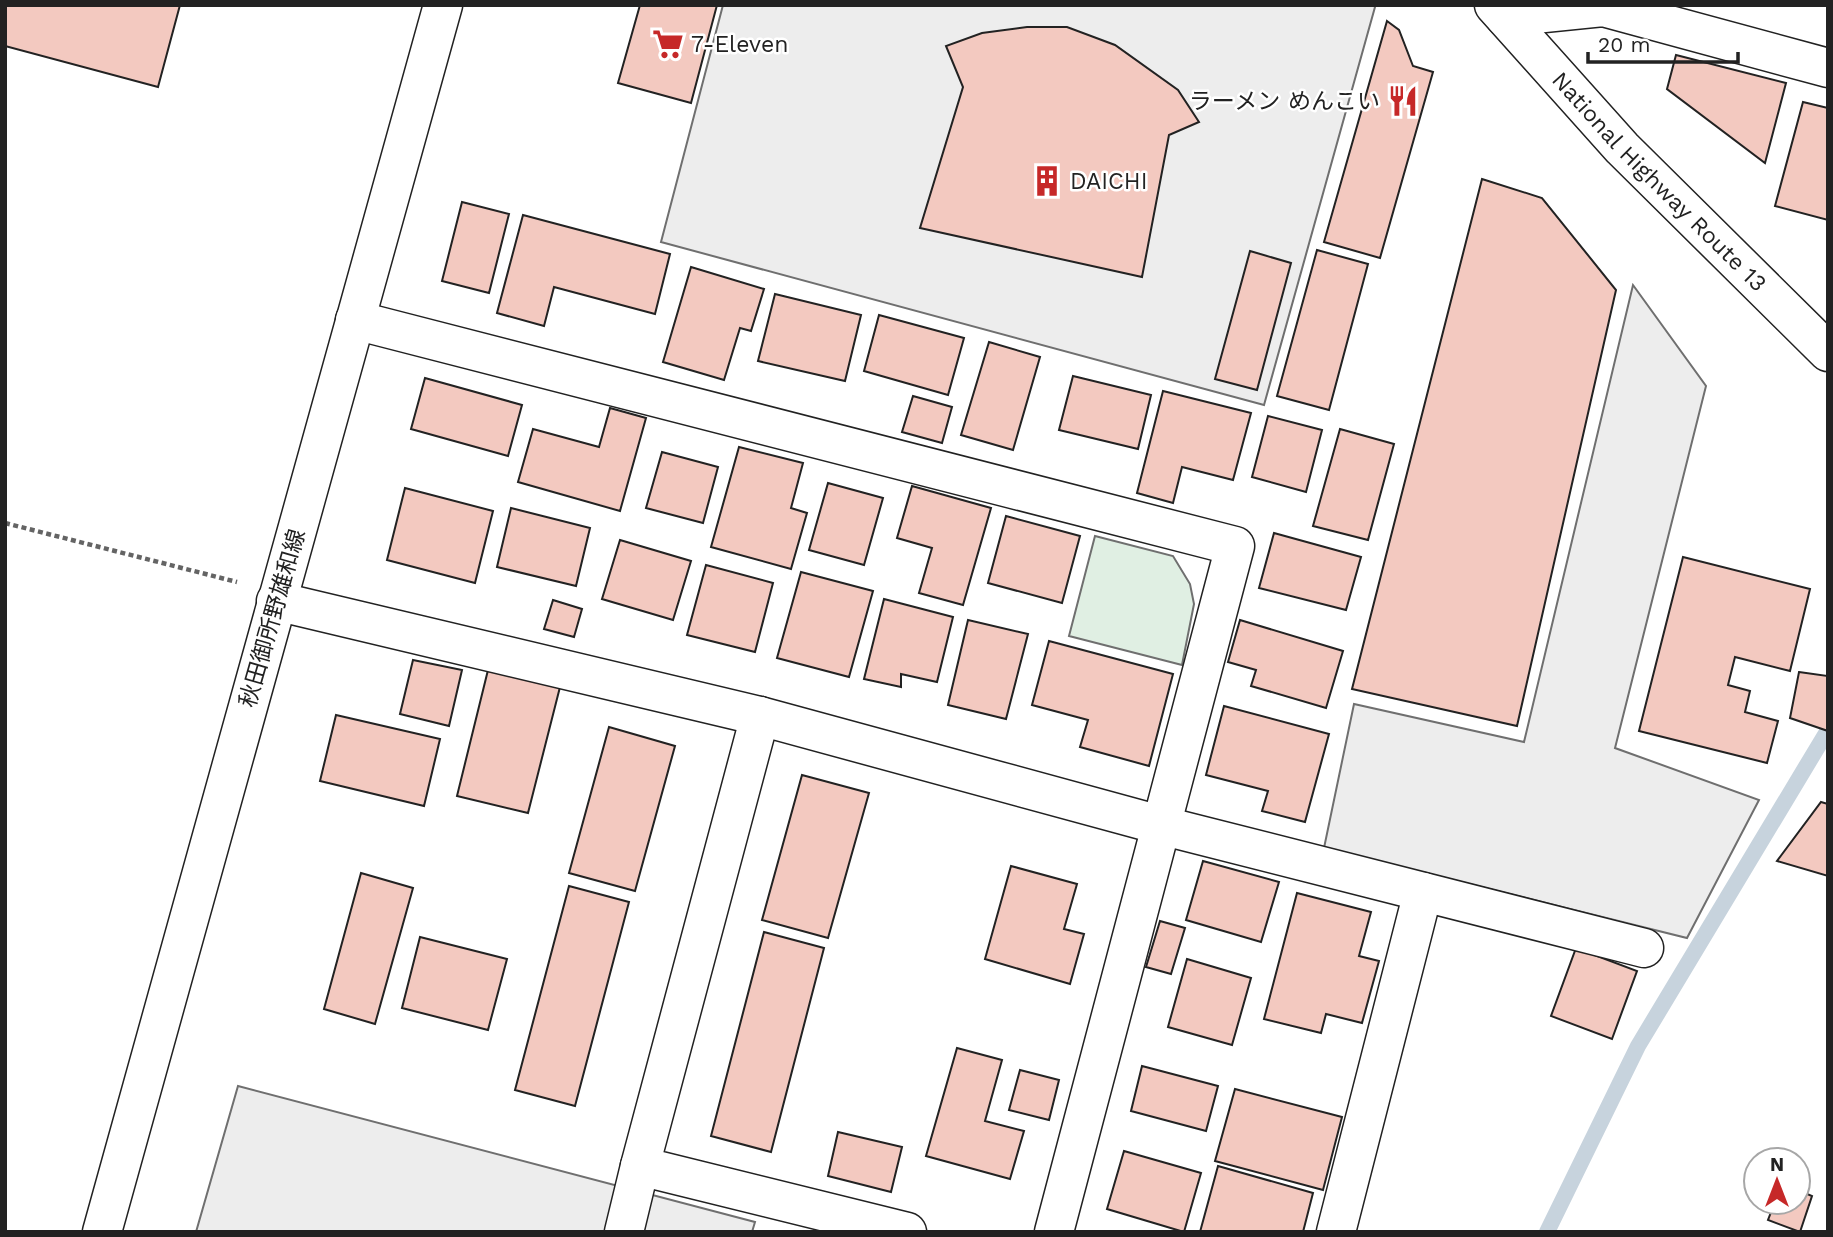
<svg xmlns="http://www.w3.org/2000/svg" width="1833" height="1237" font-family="'Work Sans','Noto Sans JP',sans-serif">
	<rect width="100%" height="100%" fill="#fff"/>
	<polygon fill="#e0efe3" stroke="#6f6f6f" stroke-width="2" points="1095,536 1173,556 1190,584 1194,604 1182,665 1069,636"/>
	<g fill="#ededed" stroke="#6f6f6f" stroke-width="2">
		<polygon points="723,5 1373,5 1375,7 1264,405 661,242"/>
		<polygon points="1633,285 1706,386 1615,748 1759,800 1687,938 1324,848 1354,704 1524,742"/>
		<polygon points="238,1086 755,1222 752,1232 196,1232"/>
	</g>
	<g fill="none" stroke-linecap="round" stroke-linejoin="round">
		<polyline stroke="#c7d3dd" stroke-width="16" points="1547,1232 1638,1046 1828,730"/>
	</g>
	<g fill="#f3c9c0" stroke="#222" stroke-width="2">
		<polygon points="5,5 180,5 158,87 5,46"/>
		<polygon points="640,5 717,5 691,103 618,83"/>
		<polygon points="1387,21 1399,30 1413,66 1433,72 1380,258 1324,242"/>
		<polygon points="1027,27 1067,27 1115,45 1178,90 1199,122 1169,135 1142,277 920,228 963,87 946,46 982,33"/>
		<polygon points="1676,55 1786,83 1765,163 1667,89"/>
		<polygon points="1803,102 1828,108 1828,220 1775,206"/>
		<polygon points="1482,179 1542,198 1616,290 1517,726 1352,689"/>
		<polygon points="462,202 509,214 489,293 442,281"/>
		<polygon points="523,215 670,254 655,314 554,287 544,326 497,313"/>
		<polygon points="1317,250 1368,264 1329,410 1277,396"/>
		<polygon points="1250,251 1291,263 1257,390 1215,379"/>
		<polygon points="691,267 764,289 751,331 740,328 724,380 663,362"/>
		<polygon points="775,294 861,315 845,381 758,361"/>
		<polygon points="879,315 964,338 948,395 864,371"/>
		<polygon points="989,342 1040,357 1013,450 961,435"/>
		<polygon points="1073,376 1151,395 1138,449 1059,430"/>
		<polygon points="425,378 522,405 508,456 411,429"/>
		<polygon points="1163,391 1251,413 1233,480 1182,467 1173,503 1137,493"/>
		<polygon points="913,396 952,407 942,443 902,432"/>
		<polygon points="610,408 646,418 620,511 518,482 533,429 599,447"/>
		<polygon points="1268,416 1322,430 1306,492 1252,477"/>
		<polygon points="1340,429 1394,444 1368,540 1313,526"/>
		<polygon points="739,447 803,463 791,508 807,513 791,569 711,547"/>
		<polygon points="662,452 718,467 703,523 646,508"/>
		<polygon points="828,483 883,498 864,565 809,550"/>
		<polygon points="912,486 991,508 963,605 919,593 932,548 897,538"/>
		<polygon points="405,488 493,511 475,583 387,560"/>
		<polygon points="511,508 590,528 576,586 497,567"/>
		<polygon points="1006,516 1080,536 1062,603 988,583"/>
		<polygon points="1274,533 1361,557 1346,610 1259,588"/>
		<polygon points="620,540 691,561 673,620 602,599"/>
		<polygon points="1683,557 1810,589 1790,671 1735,657 1728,685 1750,691 1745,712 1778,721 1767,763 1639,731"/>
		<polygon points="706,565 773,583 755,652 687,635"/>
		<polygon points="801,572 873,591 849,677 777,658"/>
		<polygon points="884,599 953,617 937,682 901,674 901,687 864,679"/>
		<polygon points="553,600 582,609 574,637 544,629"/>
		<polygon points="968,620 1028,634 1006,719 948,705"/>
		<polygon points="1240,620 1343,651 1326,708 1251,686 1256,670 1228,662"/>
		<polygon points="1049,641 1173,674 1149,766 1080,747 1088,720 1032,705"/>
		<polygon points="413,660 462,670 449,726 400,714"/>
		<polygon points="488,670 560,687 528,813 457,796"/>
		<polygon points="1799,672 1828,676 1828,731 1790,718"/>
		<polygon points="1224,706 1329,734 1305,822 1262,811 1268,791 1206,775"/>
		<polygon points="336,715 440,739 424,806 320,781"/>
		<polygon points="609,727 675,746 635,891 569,873"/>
		<polygon points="802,775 869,793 828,938 762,920"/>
		<polygon points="1821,802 1828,804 1828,876 1777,861"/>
		<polygon points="1203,861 1279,882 1261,942 1186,920"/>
		<polygon points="1011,866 1077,884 1064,929 1084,934 1070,984 985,959"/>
		<polygon points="361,873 413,888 375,1024 324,1009"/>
		<polygon points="569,886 629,902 575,1106 515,1090"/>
		<polygon points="1297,893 1371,912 1359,956 1379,961 1362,1023 1326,1014 1321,1033 1264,1019"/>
		<polygon points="1160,921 1185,928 1171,974 1146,967"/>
		<polygon points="764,932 824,948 771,1152 711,1136"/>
		<polygon points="420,937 507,959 488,1030 402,1008"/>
		<polygon points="1576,948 1637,971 1612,1039 1551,1016"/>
		<polygon points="1187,959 1251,978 1232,1045 1168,1027"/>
		<polygon points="957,1048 1002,1060 985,1121 1024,1131 1010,1179 926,1156"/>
		<polygon points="1142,1066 1218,1086 1206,1131 1131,1111"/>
		<polygon points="1020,1070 1059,1080 1049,1120 1009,1110"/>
		<polygon points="1235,1089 1342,1117 1323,1190 1215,1161"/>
		<polygon points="838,1132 902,1147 891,1192 828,1176"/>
		<polygon points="1124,1151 1201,1173 1184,1232 1107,1209"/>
		<polygon points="1218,1166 1313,1193 1303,1232 1200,1232"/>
		<polygon points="1798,1190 1812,1196 1800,1232 1768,1220 1775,1202 1798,1202"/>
	</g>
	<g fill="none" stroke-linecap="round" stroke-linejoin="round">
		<defs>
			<g id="street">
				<polyline points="1505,17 1603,7 1828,68"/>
				<polyline points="355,320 1235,546 1054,1232"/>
				<polyline points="276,601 760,716 1160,825 1644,948"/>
				<polyline points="760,716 640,1166 907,1232"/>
				<polyline points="624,1232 640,1166"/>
				<polyline points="1336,1232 1423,892"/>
			</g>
			<polyline id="primary" points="102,1232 443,5"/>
			<g id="highway">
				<path id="s1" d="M1494 5 1622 148 1828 352"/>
			</g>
		</defs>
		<use href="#street" stroke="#222" stroke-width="41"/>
		<use href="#primary" stroke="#222" stroke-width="41"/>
		<use href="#highway" stroke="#222" stroke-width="41"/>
		<polyline stroke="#646464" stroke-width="4.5" stroke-dasharray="5 3.5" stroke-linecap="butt" points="5,523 237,582"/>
		<use href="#street" stroke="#fff" stroke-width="38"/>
		<use href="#primary" stroke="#fff" stroke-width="38"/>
		<use href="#highway" stroke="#fff" stroke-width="38"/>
	</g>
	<defs>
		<symbol id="supermarket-bare" viewBox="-9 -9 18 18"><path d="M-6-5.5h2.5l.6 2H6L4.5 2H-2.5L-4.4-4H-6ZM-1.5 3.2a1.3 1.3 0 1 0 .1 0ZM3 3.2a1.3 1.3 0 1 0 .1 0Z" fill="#c62828" stroke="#fff" stroke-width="2.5" paint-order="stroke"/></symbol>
		<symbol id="restaurant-bare" viewBox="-9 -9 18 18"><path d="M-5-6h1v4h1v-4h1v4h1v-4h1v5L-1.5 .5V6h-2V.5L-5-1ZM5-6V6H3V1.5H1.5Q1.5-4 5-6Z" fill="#c62828" stroke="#fff" stroke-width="2.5" paint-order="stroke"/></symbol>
		<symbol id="building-bare" viewBox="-9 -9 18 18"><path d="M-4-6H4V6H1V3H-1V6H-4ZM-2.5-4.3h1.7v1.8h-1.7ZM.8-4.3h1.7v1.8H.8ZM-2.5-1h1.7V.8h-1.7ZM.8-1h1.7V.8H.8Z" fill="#c62828" stroke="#fff" stroke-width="2.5" paint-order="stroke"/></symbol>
	</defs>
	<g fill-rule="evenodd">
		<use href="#supermarket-bare" x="646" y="22" width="44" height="44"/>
		<use href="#restaurant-bare" x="1381" y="79" width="44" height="44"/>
		<use href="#building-bare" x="1025" y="159" width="44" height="44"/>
	</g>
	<g text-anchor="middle" stroke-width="5" stroke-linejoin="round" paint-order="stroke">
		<g font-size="23" fill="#222" stroke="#fff" text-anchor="start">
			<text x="691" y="52">7-Eleven</text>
			<text x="1380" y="109" text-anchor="end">ラーメン めんこい</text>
			<text x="1070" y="189">DAICHI</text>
		</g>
		<g font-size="23" fill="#222" stroke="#fff">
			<text dy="8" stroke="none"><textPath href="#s1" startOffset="242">National Highway Route 13</textPath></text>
			<text transform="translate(272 618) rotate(-74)" y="8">秋田御所野雄和線</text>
		</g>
	</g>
	<rect width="1833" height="1237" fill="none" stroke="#222222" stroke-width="14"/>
	<g transform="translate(1777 1181)"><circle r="33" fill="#ffffff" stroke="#a7a7a7" stroke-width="2"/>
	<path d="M0-5L12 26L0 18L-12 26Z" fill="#c62828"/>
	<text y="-10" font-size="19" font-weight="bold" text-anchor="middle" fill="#222222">N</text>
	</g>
	<path d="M1588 52v10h150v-10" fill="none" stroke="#222222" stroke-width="3.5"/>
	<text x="1598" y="52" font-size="21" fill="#222222" stroke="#ffffff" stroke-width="5" paint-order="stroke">20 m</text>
</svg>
